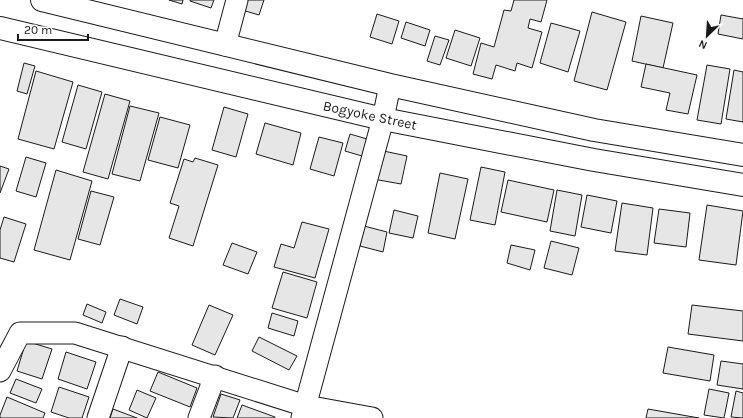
<svg xmlns="http://www.w3.org/2000/svg" width="743" height="418" font-family="Karla,sans-serif">
	<rect width="100%" height="100%" fill="#fff"/>
	<g fill="#e6e6e6" stroke="#1a1a1a">
		<polygon points="169,0 183,0 182,4"/>
		<polygon points="190,0 214,0 211,8 190,1"/>
		<polygon points="245,0 264,0 259,15 242,10"/>
		<polygon points="514,0 547,0 541,22 530,19 528,28 542,32 532,68 517,63 515,71 496,65 492,79 473,74 481,43 494,47 504,10 511,11"/>
		<polygon points="592,12 626,22 607,90 574,81"/>
		<polygon points="377,14 399,21 392,44 370,37"/>
		<polygon points="721,15 743,19 743,39 718,34"/>
		<polygon points="641,16 673,23 663,68 632,61"/>
		<polygon points="406,22 430,30 425,46 401,38"/>
		<polygon points="551,23 580,31 568,72 540,63"/>
		<polygon points="455,30 480,38 471,66 446,58"/>
		<polygon points="435,36 449,40 440,65 427,61"/>
		<polygon points="24,63 35,66 27,94 17,91"/>
		<polygon points="646,64 697,75 688,114 666,110 670,93 641,87"/>
		<polygon points="707,65 730,69 721,124 697,120"/>
		<polygon points="734,70 743,72 743,122 726,119"/>
		<polygon points="36,71 73,82 54,149 18,139"/>
		<polygon points="78,85 102,92 86,149 62,142"/>
		<polygon points="105,94 130,101 108,179 83,172"/>
		<polygon points="130,106 159,113 140,181 112,174"/>
		<polygon points="224,107 248,114 236,157 212,150"/>
		<polygon points="160,117 190,125 178,168 148,160"/>
		<polygon points="265,123 301,133 293,165 256,154"/>
		<polygon points="350,134 367,139 362,156 345,151"/>
		<polygon points="319,137 343,143 334,176 310,169"/>
		<polygon points="379,150 407,156 401,184 373,179"/>
		<polygon points="26,157 46,163 36,197 16,191"/>
		<polygon points="195,158 218,165 193,246 169,238 179,206 170,203 184,159 193,162"/>
		<polygon points="0,166 9,169 0,193"/>
		<polygon points="481,167 505,172 495,225 470,220"/>
		<polygon points="56,170 92,181 70,260 34,250"/>
		<polygon points="440,173 468,179 455,239 428,233"/>
		<polygon points="508,180 554,190 547,222 501,212"/>
		<polygon points="557,190 582,195 575,236 550,231"/>
		<polygon points="91,191 114,197 100,245 78,239"/>
		<polygon points="587,195 617,201 611,233 581,227"/>
		<polygon points="622,203 653,208 647,255 615,251"/>
		<polygon points="707,205 743,211 736,265 699,260"/>
		<polygon points="659,209 690,213 686,247 654,243"/>
		<polygon points="394,210 418,216 413,238 389,233"/>
		<polygon points="4,217 26,224 14,262 0,258 0,230"/>
		<polygon points="302,222 329,229 315,278 274,267 281,244 294,248"/>
		<polygon points="364,226 387,232 383,252 360,246"/>
		<polygon points="551,241 579,248 572,275 544,268"/>
		<polygon points="232,243 257,252 248,274 223,265"/>
		<polygon points="511,245 535,250 530,270 507,263"/>
		<polygon points="283,272 317,282 307,318 272,308"/>
		<polygon points="120,299 143,307 137,324 114,315"/>
		<polygon points="87,304 106,312 102,323 83,315"/>
		<polygon points="209,305 233,315 215,355 192,345"/>
		<polygon points="692,305 743,311 743,341 688,334"/>
		<polygon points="272,313 298,321 294,336 268,328"/>
		<polygon points="259,337 297,356 289,370 252,351"/>
		<polygon points="26,341 52,349 42,379 17,371"/>
		<polygon points="668,347 714,355 710,381 663,373"/>
		<polygon points="66,352 96,362 87,389 58,379"/>
		<polygon points="721,361 743,364 743,389 717,385"/>
		<polygon points="158,372 197,388 190,407 150,391"/>
		<polygon points="16,379 42,389 36,403 10,393"/>
		<polygon points="59,387 89,397 82,418 69,418 51,412"/>
		<polygon points="709,389 729,393 724,418 704,415"/>
		<polygon points="137,390 156,398 147,418 129,410"/>
		<polygon points="736,391 743,393 743,418 731,417"/>
		<polygon points="221,394 240,400 233,418 213,417"/>
		<polygon points="7,397 45,413 43,418 0,418 0,415"/>
		<polygon points="242,405 275,417 275,418 237,418"/>
		<polygon points="113,409 137,418 110,418"/>
		<polygon points="648,409 699,418 646,418"/>
	</g>
	<g fill="none" stroke-linecap="round" stroke-linejoin="round">
		<defs>
			<g id="minor">
				<polyline points="225,45 237,0"/>
				<polyline points="0,371 20,333 75,333 306,406 372,418"/>
				<polyline points="98,418 122,347"/>
				<polyline points="199,418 215,376"/>
				<polyline points="302,418 383,119 390,85"/>
			</g>
			<g id="primary">
				<polyline points="42,0 390,85 594,130 743,155"/>
				<polyline points="0,28 383,119 594,160 743,185"/>
			</g>
		</defs>
		<use href="#minor" stroke="#1a1a1a" stroke-width="23"/>
		<use href="#primary" stroke="#1a1a1a" stroke-width="24"/>
		<use href="#minor" stroke="#fff" stroke-width="21"/>
		<use href="#primary" stroke="#fff" stroke-width="22"/>
	</g>
	<g text-anchor="middle" stroke-width="3" stroke-linejoin="round" paint-order="stroke">
		<g font-size="14" fill="#1a1a1a" stroke="#fff">
			<text transform="translate(370 115) rotate(12)" y="5">Bogyoke Street</text>
		</g>
	</g>
	<g transform="translate(707 36) rotate(205)" stroke="#ffffff" stroke-width="3" paint-order="stroke">
	<path d="M0-3L7 15L0 10L-7 15Z" fill="#1a1a1a"/>
	<text y="-6" font-size="11" font-weight="bold" text-anchor="middle" fill="#1a1a1a">N</text>
	</g>
	<path d="M18 34v6h70v-6" fill="none" stroke="#1a1a1a" stroke-width="2"/>
	<text x="24" y="34" font-size="12" fill="#1a1a1a" stroke="#ffffff" stroke-width="3" paint-order="stroke">20 m</text>
</svg>
